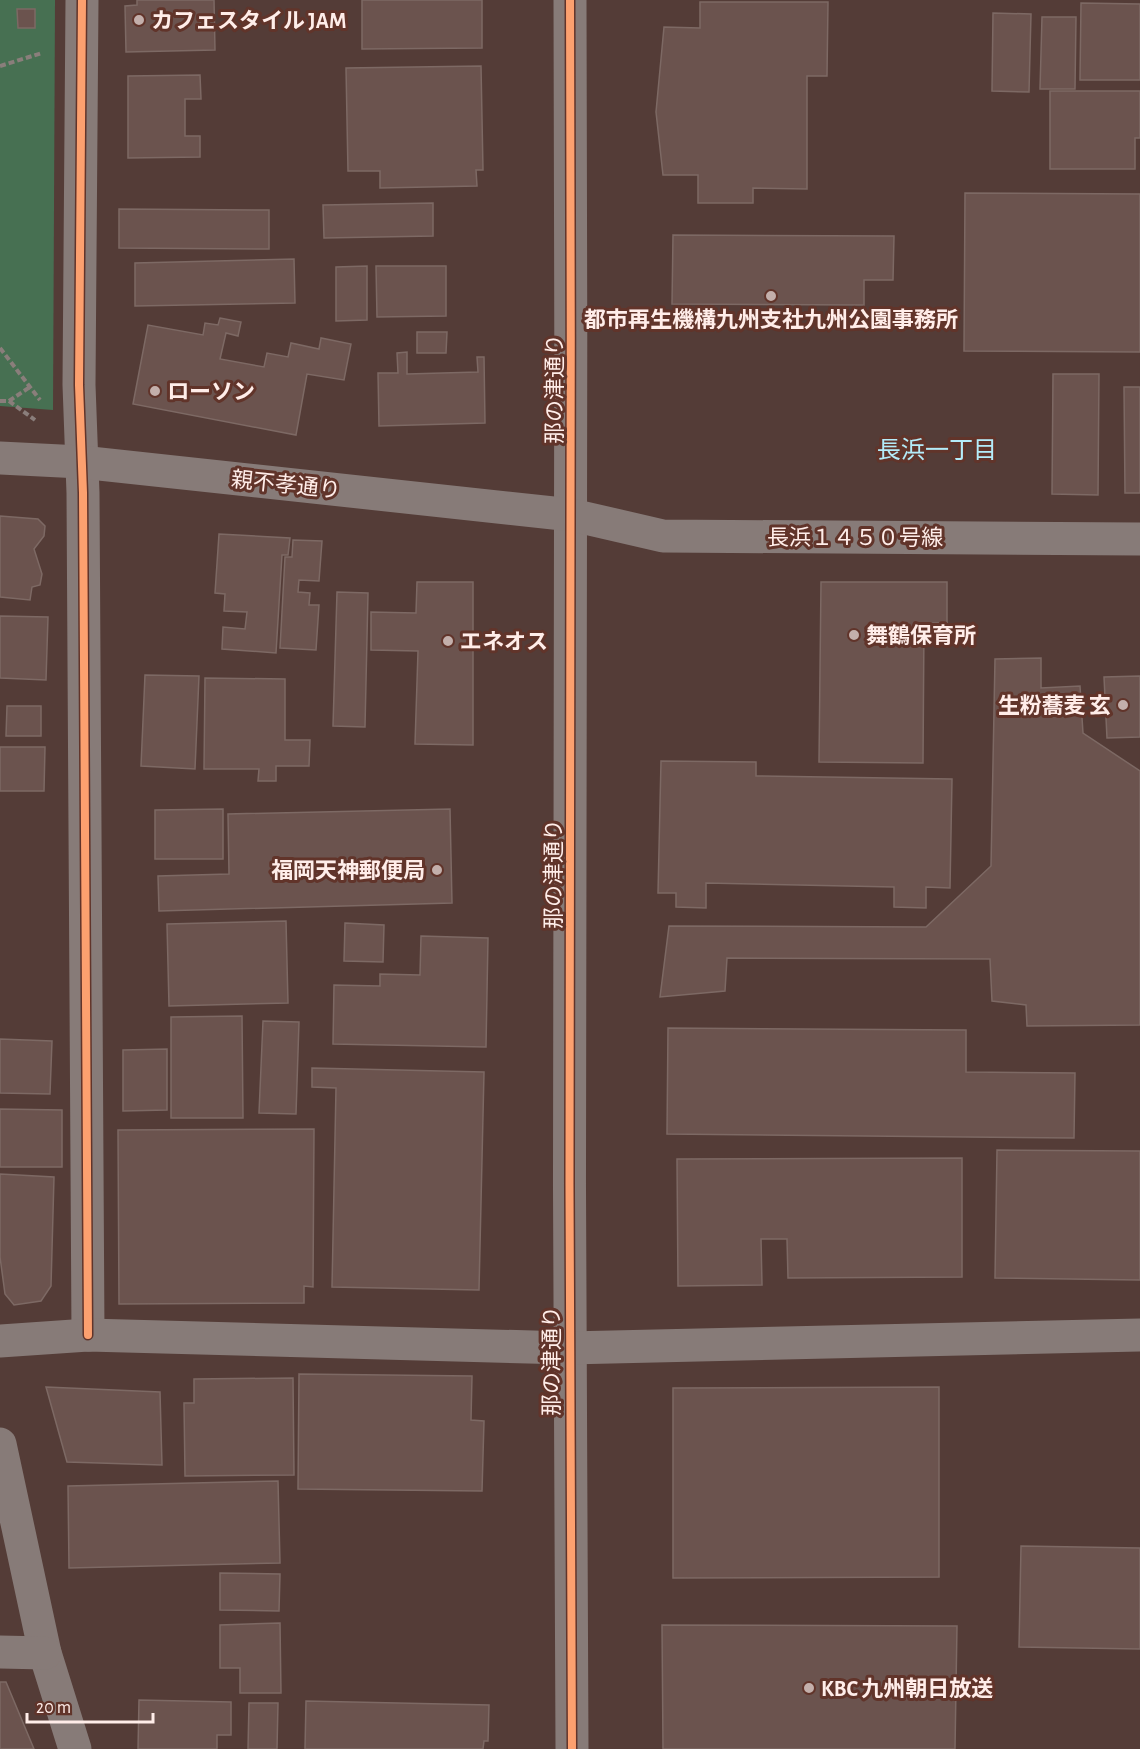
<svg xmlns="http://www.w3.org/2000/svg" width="1140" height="1749" font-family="'Alegreya Sans','Noto Sans JP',sans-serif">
	<rect width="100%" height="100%" fill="#543c37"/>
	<polygon fill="#477052" points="0,0 55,0 53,410 0,406"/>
	<g fill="#6b534e" stroke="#7d6964" stroke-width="1.5">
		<polygon points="137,0 214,0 215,50 126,52 125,6 137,5"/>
		<polygon points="362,0 482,0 482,48 362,49"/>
		<polygon points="700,2 828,2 827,76 807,76 807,189 753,188 753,203 698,203 698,175 663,175 656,112 664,27 700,28"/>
		<polygon points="1081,3 1140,4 1140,80 1080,80"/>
		<polygon points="17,9 35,9 35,28 18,28"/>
		<polygon points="993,13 1031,14 1029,92 992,91"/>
		<polygon points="1042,17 1076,17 1075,89 1040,89"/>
		<polygon points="481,66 483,170 476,170 477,186 380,188 380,171 348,171 346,68"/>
		<polygon points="200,75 201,99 185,99 185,136 200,136 200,157 128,158 128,76"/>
		<polygon points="1050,91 1140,91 1140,138 1135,138 1135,169 1050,169"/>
		<polygon points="965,193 1140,194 1140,352 964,351"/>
		<polygon points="433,203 433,236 324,238 323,205"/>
		<polygon points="119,209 269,210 269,249 119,248"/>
		<polygon points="673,235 894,236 893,280 864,280 864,305 672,304"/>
		<polygon points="294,259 295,303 135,306 135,263"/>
		<polygon points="367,266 367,320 336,321 336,267"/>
		<polygon points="376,266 446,266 446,316 377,317"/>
		<polygon points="220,318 241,322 238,336 226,333 220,359 264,367 267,353 288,357 291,343 319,349 321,338 351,344 344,380 307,374 296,435 133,404 148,325 203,335 205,323 218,325"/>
		<polygon points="417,332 447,332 446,353 417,353"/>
		<polygon points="407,352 407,374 478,372 477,357 484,357 485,423 379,426 378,373 398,373 397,353"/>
		<polygon points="1053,374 1099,374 1098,495 1052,494"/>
		<polygon points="1124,387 1140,387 1140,493 1125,493"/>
		<polygon points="0,516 38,519 45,526 44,536 34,549 42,574 40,585 32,587 30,600 0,597"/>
		<polygon points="219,534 290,538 288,555 282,555 276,653 222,649 223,627 245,629 247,612 224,611 225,594 215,593"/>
		<polygon points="293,540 322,541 319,581 299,580 298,592 310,593 309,605 319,605 316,650 280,648 285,557 292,557"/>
		<polygon points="417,582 473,582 473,745 415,744 418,651 371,650 371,612 416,613"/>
		<polygon points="821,582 947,582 947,623 924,623 923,763 819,762"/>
		<polygon points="337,592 368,593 365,727 333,726"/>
		<polygon points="0,616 48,617 46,680 0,678"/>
		<polygon points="1041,658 1041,688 1080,686 1083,733 1140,771 1140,1025 1027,1026 1026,1005 992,1001 990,959 727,958 725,991 660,997 669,926 926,927 991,866 995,659"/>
		<polygon points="145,675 199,676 195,769 141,766"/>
		<polygon points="1140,676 1140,737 1107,738 1104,677"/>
		<polygon points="205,678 285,679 285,740 310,740 309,766 276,766 276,781 258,781 259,769 204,769"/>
		<polygon points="7,706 41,706 41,736 6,736"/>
		<polygon points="0,747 45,747 44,791 0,791"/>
		<polygon points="661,761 756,762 756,776 952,779 950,888 926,887 926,908 894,907 894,887 706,883 706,908 676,907 676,893 658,893"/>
		<polygon points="223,809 223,859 155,859 155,810"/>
		<polygon points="450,809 452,903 159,911 158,876 229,874 228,814"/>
		<polygon points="286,921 288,1003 169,1006 167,924"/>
		<polygon points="345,923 384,925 383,962 344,961"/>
		<polygon points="421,936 488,938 486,1047 333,1044 334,985 380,986 380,974 420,975"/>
		<polygon points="242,1016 243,1118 171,1118 171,1017"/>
		<polygon points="263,1021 299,1022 296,1114 259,1113"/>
		<polygon points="668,1028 966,1030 966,1072 1075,1073 1074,1138 667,1134"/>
		<polygon points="0,1039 52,1041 50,1094 0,1093"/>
		<polygon points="167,1049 167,1110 123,1111 123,1050"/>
		<polygon points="312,1068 484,1072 479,1290 332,1287 336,1088 312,1087"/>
		<polygon points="0,1109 62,1110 62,1167 0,1167"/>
		<polygon points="314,1129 313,1287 304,1286 304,1303 119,1304 118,1130"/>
		<polygon points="997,1150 1140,1151 1140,1280 995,1278"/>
		<polygon points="962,1158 962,1277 788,1278 787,1239 761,1239 762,1285 678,1286 677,1159"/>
		<polygon points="0,1174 54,1177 51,1286 41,1301 14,1305 5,1294 0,1257"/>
		<polygon points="299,1374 472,1376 471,1420 484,1421 482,1491 298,1489"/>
		<polygon points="293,1378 294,1475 185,1476 184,1403 194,1403 194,1379"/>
		<polygon points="46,1387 160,1392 162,1465 67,1462"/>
		<polygon points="939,1387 939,1577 673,1578 673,1388"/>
		<polygon points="278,1481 280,1563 69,1568 68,1486"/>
		<polygon points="1021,1546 1140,1548 1140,1649 1019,1647"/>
		<polygon points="220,1573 280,1574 279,1611 220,1610"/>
		<polygon points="280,1623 281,1693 240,1693 240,1668 220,1668 220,1625"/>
		<polygon points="662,1625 957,1626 955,1749 663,1749"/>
		<polygon points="0,1682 6,1682 34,1749 0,1749"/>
		<polygon points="139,1700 231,1702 231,1735 217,1735 217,1749 138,1749"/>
		<polygon points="306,1701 489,1705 488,1741 484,1741 483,1749 305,1749"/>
		<polygon points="249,1703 278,1703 277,1749 248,1749"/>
	</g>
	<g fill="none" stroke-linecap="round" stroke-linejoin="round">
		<g stroke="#8a7e7b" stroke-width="4" stroke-dasharray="6 3" stroke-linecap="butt">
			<polyline points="0,66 42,53"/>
			<polyline points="0,348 40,400"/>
			<polyline points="0,401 9,401 30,387"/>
			<polyline points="9,401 35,420"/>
		</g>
		<g stroke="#877b78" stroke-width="33">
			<polyline points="82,0 79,385 83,493 88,1335"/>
			<path d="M570 0C573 583 566 1166 572 1749"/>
			<polyline points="0,458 81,462 572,515 663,536 1140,539"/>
			<polyline points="0,1341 88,1335 568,1348 1140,1335"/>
			<polyline points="0,1444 45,1653 75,1749"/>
			<polyline points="0,1652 45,1653"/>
		</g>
		<defs>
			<g id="cycleway">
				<polyline points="82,0 79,385 83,493 88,1335"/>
				<path d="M570 0C573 583 566 1166 572 1749"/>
			</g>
		</defs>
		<use href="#cycleway" stroke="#61342a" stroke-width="11"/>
		<use href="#cycleway" stroke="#fca06f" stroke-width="8"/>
	</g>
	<g fill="#c3afab" stroke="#61342a" stroke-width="2">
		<circle cx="139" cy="20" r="6"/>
		<circle cx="771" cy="296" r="6"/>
		<circle cx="155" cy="391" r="6"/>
		<circle cx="854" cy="635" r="6"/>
		<circle cx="448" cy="641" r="6"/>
		<circle cx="1123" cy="705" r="6"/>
		<circle cx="437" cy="870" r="6"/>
		<circle cx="809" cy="1688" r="6"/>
	</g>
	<g text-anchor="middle" stroke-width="6" stroke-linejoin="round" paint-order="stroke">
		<g font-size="22" font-weight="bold" fill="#ffede9" stroke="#61342a" text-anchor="start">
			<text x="151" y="28">カフェスタイル JAM</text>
			<text x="771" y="327" text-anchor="middle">都市再生機構九州支社九州公園事務所</text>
			<text x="167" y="399">ローソン</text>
			<text x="866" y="643">舞鶴保育所</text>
			<text x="460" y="649">エネオス</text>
			<text x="1111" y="713" text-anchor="end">生粉蕎麦 玄</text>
			<text x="425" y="878" text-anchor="end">福岡天神郵便局</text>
			<text x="821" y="1696">KBC 九州朝日放送</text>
		</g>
		<g font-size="22" fill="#ffede9" stroke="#61342a">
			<text transform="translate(554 389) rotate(-90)" y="8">那の津通り</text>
			<text transform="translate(286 484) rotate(6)" y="8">親不孝通り</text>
			<text x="855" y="545">長浜１４５０号線</text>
			<text transform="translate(553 874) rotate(-90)" y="8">那の津通り</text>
			<text transform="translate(551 1361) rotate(-90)" y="8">那の津通り</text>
		</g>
		<g font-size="24" fill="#b3ecf9" stroke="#61342a">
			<text x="937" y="458">長浜一丁目</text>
		</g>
	</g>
	<path d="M27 1713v9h126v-9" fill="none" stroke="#ffede9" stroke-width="3"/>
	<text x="36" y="1713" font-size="18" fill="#ffede9" stroke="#61342a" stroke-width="4.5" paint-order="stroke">20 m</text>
</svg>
